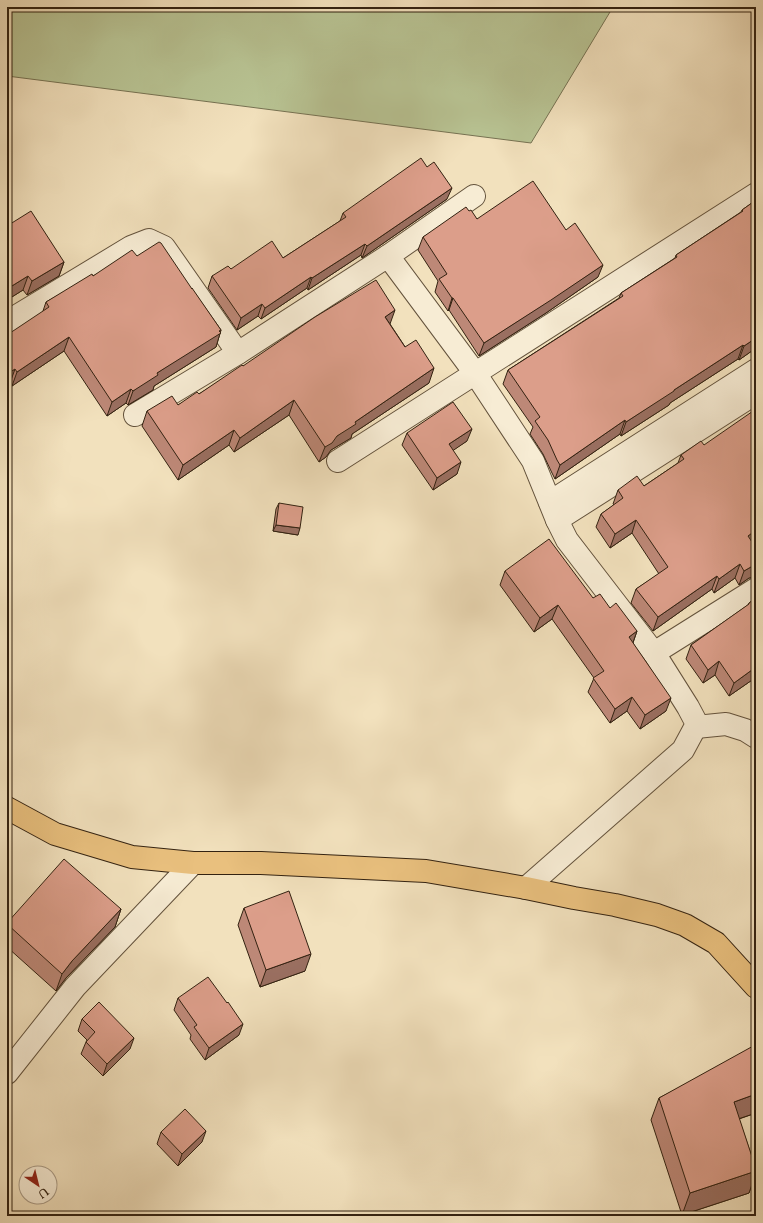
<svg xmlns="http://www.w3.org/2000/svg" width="763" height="1223" font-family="'Sorts Mill Goudy',serif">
	<rect width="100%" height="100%" fill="#f2e1bd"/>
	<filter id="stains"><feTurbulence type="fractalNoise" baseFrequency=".005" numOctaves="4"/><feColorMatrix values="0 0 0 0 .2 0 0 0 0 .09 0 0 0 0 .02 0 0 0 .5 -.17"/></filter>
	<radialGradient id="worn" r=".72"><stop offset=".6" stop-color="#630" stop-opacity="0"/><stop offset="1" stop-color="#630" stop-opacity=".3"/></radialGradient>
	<polygon fill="#b8c393" stroke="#767252" points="7,7 613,7 531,143 7,76"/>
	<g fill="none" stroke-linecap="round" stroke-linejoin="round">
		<defs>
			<g id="minor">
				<polyline points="388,256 474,196"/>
				<polyline points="7,322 131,247 149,240 164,247 238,353"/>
				<polyline points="135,415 238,353 388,256 475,373 533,461 557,520 567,540 654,653 688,707 697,724 683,750 526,888"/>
				<polyline points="338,461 756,194"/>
				<polyline points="550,502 756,370"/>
				<polyline points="557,520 756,393"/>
				<polyline points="654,653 756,589"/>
				<polyline points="696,727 726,724 745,730 756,737"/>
				<polyline points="7,1073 75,987 193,863"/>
			</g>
			<polyline id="major" points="7,808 55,834 132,857 193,863 261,863 426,871 526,888 574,898 615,905 657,915 685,925 716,943 756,987"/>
		</defs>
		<use href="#minor" stroke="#63523c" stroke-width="24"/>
		<use href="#major" stroke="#321" stroke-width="24"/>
		<use href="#minor" stroke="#f7ecd4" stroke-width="22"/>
		<use href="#major" stroke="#e9c07e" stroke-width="22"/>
	</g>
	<g fill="#bd8877" stroke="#321">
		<polygon points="447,199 362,258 361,255 308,290 307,288 261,319 258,316 237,330 208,288 212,276 231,269 283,258 340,221 343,213"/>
		<polygon points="756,200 756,348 739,360 738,359 670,403 669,405 621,436 620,434 555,479 552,473 543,454 530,434 533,427 503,384 508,370 619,298 621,293 675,258 676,255 741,212 742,210"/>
		<polygon points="469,211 477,219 566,230 598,277 546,313 479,356 449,310 448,311 435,292 438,281 418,250 423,237"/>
		<polygon points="7,226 64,262 59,276 27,295 23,290 7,300"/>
		<polygon points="137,256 192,289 221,330 216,347 154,386 153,390 128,405 126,403 107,416 64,351 12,386 10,383 7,385 43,311 46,302 93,276"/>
		<polygon points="390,324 429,383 352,434 351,438 331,450 326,457 319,462 289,415 234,452 229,445 178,480 142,426 147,411 178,405 199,394 243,366"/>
		<polygon points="407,433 467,441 453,450 457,474 433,490 402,445"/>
		<polygon points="681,455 756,548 756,577 749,578 739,585 735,578 714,593 712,589 653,631 631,603 636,589 659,574 632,533 610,548 596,527 601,514 614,505 613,504 618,490 644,486 678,463"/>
		<polygon points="279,503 298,535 273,531 276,509"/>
		<polygon points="505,571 593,598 610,608 637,631 633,643 666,711 640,729 627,711 610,723 588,692 594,678 552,619 534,632 500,585"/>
		<polygon points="756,598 756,679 755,678 729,696 715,675 703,683 686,659 691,645 748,605 749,603"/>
		<polygon points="244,908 305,971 260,987 238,925"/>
		<polygon points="121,909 115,927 66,978 56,991 7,947 7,923"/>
		<polygon points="178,998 239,1035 205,1060 190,1039 191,1035 174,1010"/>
		<polygon points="82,1019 130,1049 103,1076 81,1054 86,1042 87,1040 78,1031"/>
		<polygon points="756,1049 756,1113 739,1119 756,1169 756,1173 749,1193 682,1215 651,1120 659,1098"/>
		<polygon points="161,1132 202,1142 178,1166 157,1144"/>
	</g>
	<g fill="#9a6f61" stroke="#321">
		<polygon points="452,188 447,199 362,258 367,246"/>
		<polygon points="365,244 361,255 308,290 312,278"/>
		<polygon points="64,262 59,276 27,295 32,281"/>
		<polygon points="603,265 598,277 546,313 479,356 484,343"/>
		<polygon points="28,276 23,290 7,300 7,289"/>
		<polygon points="311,277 307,288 261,319 265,308"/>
		<polygon points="452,298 453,298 449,310 448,311"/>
		<polygon points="262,304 258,316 237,330 241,318"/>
		<polygon points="395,310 390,324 385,317"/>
		<polygon points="221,330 216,347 154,386 153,390 128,405 133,391 157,373"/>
		<polygon points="69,337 64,351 12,386 17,372"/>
		<polygon points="756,338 756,348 739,360 744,346"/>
		<polygon points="743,345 738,359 670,403 669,405 621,436 626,422 674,390"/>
		<polygon points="434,368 429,383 352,434 351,438 331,450 326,457 319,462 325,447 337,436 355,422"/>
		<polygon points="15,369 10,383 7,385 7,374"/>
		<polygon points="131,389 126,403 107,416 112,402"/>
		<polygon points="294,400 289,415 234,452 240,438"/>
		<polygon points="625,420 620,434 555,479 560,465"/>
		<polygon points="472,429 467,441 445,456 449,444"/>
		<polygon points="234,430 229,445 178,480 183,465"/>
		<polygon points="461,462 457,474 433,490 437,478"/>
		<polygon points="636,520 632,533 610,548 615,534"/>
		<polygon points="276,525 300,528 298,535 273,531"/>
		<polygon points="756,530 756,540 743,549 748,536"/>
		<polygon points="740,564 735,578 714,593 719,579"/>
		<polygon points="756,564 756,574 755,577 749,578 739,585 744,571"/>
		<polygon points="717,576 712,589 653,631 658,617"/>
		<polygon points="558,605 552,619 534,632 540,618"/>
		<polygon points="637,631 632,645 629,637"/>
		<polygon points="719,661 715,675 703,683 708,670"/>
		<polygon points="756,667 756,676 755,678 729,696 734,683"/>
		<polygon points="632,697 627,711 610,723 615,709"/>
		<polygon points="671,698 666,711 640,729 645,715"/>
		<polygon points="121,909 115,927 66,978 56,991 62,974 72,961"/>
		<polygon points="311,954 305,971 260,987 266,970"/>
		<polygon points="243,1024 239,1035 205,1060 209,1048"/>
		<polygon points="134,1038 130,1049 103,1076 107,1064"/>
		<polygon points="756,1094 756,1113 726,1123 734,1102"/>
		<polygon points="206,1131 202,1142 178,1166 182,1154"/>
		<polygon points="756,1171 756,1173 749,1193 682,1215 690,1193"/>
	</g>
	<g fill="#dc9e8a" stroke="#321">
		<polygon points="421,158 427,167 434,162 452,188 367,246 365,244 312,278 311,277 265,308 262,304 241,318 212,276 228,266 231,269 272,241 283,258 346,217 343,213"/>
		<polygon points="533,181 566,230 575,223 603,265 551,300 484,343 453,298 452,298 439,279 447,274 423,237 466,207 469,211 471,210 477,219"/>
		<polygon points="756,200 756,338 744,346 743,345 674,390 674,391 626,422 625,420 560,465 557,460 548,440 535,421 540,417 508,370 623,296 621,293 677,257 676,255 743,211 742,210"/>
		<polygon points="31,211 64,262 32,281 28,276 7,289 7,248 10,246 7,241 7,226"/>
		<polygon points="159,242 161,243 192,289 192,288 221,330 219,331 221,333 157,373 158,375 133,391 131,389 112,402 69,337 17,372 15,369 7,374 7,335 49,307 46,302 92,274 93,276 132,250 137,256"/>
		<polygon points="376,280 395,310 385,317 405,347 416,340 434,368 355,422 356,424 337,436 332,443 325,447 294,400 240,438 234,430 183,465 147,411 172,396 178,405 197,392 199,394 242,365 243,366 315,317"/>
		<polygon points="453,402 472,429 449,444 461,462 437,478 407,433"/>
		<polygon points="756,409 756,530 748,536 756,548 756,564 744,571 740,564 719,579 717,576 658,617 636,589 668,567 636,520 615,534 601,514 623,498 618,490 637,476 644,486 684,459 681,455 701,441 704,445"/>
		<polygon points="279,503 303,507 300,528 276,525"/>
		<polygon points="549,539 593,598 600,594 610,608 616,603 637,631 629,637 671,698 645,715 632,697 615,709 593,678 604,671 558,605 540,618 505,571"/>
		<polygon points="756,598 756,667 734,683 719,661 708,670 691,645 749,604 749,603"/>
		<polygon points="64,859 121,909 72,961 62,974 7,924 7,923"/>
		<polygon points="289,891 311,954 266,970 244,908"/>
		<polygon points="208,977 227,1003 228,1002 243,1024 209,1048 194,1027 197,1025 178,998"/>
		<polygon points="99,1002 134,1038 107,1064 86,1042 95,1032 82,1019"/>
		<polygon points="755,1045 756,1049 756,1094 734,1102 756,1169 756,1171 690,1193 659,1098"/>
		<polygon points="185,1109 206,1131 182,1154 161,1132"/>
	</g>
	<rect width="763" height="1223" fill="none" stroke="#f2e1bd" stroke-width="24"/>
	<rect x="8" y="8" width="747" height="1207" fill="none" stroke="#321" stroke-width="2"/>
	<rect x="12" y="12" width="739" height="1199" fill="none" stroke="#321"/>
	<g transform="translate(38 1185) rotate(145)"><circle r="19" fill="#f7ecd4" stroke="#a99b86"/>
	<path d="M0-3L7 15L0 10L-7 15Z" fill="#8f2418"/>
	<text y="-6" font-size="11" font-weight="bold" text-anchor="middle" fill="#332211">U</text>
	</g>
	<rect width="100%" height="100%" filter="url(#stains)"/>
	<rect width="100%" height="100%" fill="url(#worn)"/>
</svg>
